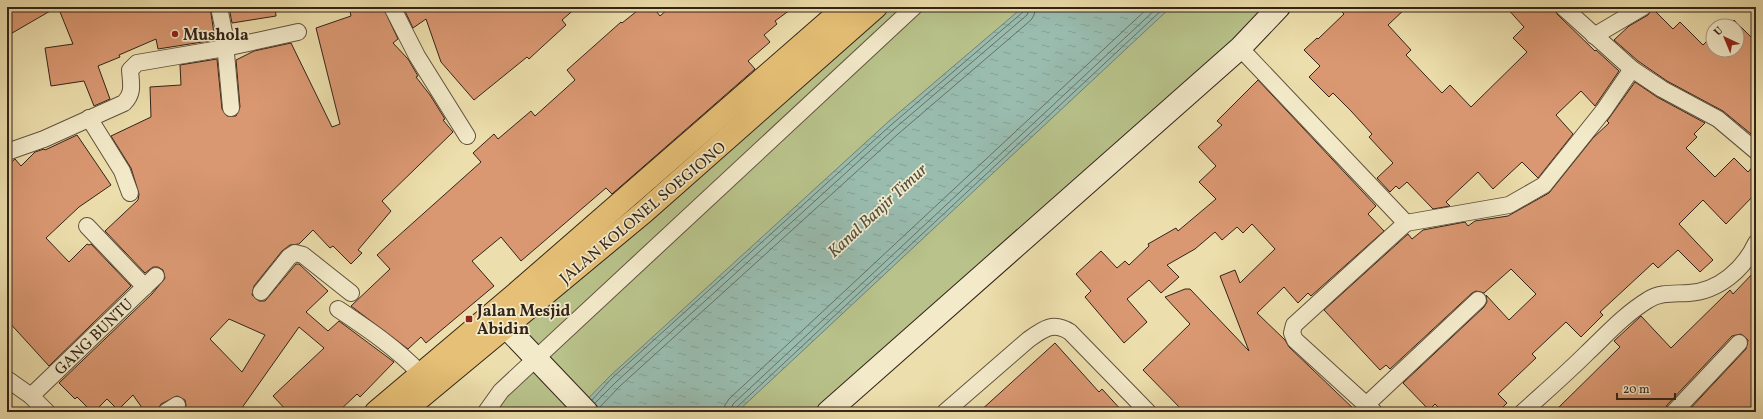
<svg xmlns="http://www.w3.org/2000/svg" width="1763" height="419" font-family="Vollkorn,serif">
	<defs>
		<pattern id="water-ripples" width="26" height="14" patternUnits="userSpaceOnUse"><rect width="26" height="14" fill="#99bcaf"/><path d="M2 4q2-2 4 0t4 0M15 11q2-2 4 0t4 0" fill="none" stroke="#84a196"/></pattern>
	</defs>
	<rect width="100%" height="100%" fill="#eddfad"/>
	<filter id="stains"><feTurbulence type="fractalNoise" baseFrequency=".005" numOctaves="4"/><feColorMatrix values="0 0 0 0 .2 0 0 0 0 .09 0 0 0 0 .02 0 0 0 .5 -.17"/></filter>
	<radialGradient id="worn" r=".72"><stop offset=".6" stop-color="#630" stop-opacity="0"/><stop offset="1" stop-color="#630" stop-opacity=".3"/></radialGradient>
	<polygon fill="#b8c28a" stroke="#767252" points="876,7 1279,7 828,412 486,412 536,359 506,327"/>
	<polygon fill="url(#water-ripples)" stroke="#707f73" points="1023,7 1171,7 737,412 575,412 610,376 888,122"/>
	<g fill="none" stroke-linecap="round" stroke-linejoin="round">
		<g stroke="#667064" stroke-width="1">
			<polyline points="592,400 612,378 891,125 1023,12 1025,7"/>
			<polyline points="595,403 616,382 894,129 1027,15 1030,7"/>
			<polyline points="598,409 620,386 898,134 1031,20 1034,15 1036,7"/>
			<polyline points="724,412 725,405 729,399 1149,7"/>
			<polyline points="730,412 733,404 1158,7"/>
			<polyline points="735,412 737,407 1165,7"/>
		</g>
	</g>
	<g fill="#da9872" stroke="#332319" fill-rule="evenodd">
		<polygon points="7,7 57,7 7,36"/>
		<polygon points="58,7 210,7 215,40 158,49 156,39 119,55 120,57 98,66 110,99 94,106 84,81 51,86 45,48 73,44"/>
		<polygon points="229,7 275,7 276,16 232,23"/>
		<path d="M349 7H383L398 39 393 43 408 59 418 76 416 77 430 95 445 119 443 120 453 132 382 201 391 211 358 250 362 253 351 264 333 246 330 248 313 230 299 244 290 245 282 251 254 286 252 295 259 301H265L296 264H299L328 291 306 312 328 331 339 321 394 362 360 397 357 394 338 412H288L273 396 324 348 299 327 239 412H183L186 405 185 400 177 396 161 404 157 412H145L133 395 118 410 107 399 94 412H92L77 397 75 399 59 383 152 294 165 278 163 270 158 267H153L145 273 105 231 138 200 139 194 131 168 111 136 151 117 150 87 181 85 180 65 217 59 222 109 227 116H236L240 107 236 60 254 51 291 43 332 127 340 124 316 28 351 16ZM229 319 265 335 242 372 210 339Z"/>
		<polygon points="403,7 577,7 562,20 566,25 543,46 529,59 527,57 474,100 441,62 426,19 413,28"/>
		<polygon points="642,7 653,7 660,16 670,7 794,7 775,21 777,24 764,35 770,42 748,61 755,69 612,194 606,188 521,261 501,237 472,261 494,286 426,343 421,337 408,349 351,306 390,269 377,255 481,162 473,153 494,134 498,139 531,111 535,116 575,80 567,70 621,22 622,23"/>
		<polygon points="1337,7 1407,7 1388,25 1411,50 1406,55 1442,93 1450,85 1471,107 1527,52 1513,38 1524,27 1506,7 1554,7 1557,14 1595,51 1596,50 1619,71 1595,106 1581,91 1556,115 1573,134 1538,178 1522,162 1493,189 1478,172 1446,202 1450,206 1433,209 1407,182 1399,189 1396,186 1390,192 1377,178 1393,163 1369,137 1372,134 1351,111 1333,93 1329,97 1309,77 1320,66 1304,50 1317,38 1318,39 1344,14"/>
		<polygon points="1652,8 1673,29 1680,22 1703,45 1713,35 1713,50 1737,50 1737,26 1728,26 1734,20 1756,42 1756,138 1723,111 1667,81 1638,61 1614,40 1629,26 1648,15"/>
		<polygon points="1258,80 1376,206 1368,214 1384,231 1311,296 1308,293 1298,303 1284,287 1257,313 1285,340 1289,347 1357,412 1184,412 1143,370 1190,324 1165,297 1185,289 1190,289 1249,351 1220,276 1235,270 1240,283 1275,249 1252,224 1243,233 1237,227 1222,240 1215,232 1195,249 1167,265 1179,277 1161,293 1149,280 1127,299 1147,322 1124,343 1085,297 1091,291 1076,274 1101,251 1117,268 1125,261 1129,265 1149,246 1148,244 1176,228 1178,231 1216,199 1199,182 1216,166 1198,147 1222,125 1217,121"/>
		<polygon points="1635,82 1657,97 1705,123 1694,134 1697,137 1686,148 1715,177 1734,158 1748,172 1756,163 1756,193 1726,224 1703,200 1679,224 1713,260 1700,272 1678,250 1658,268 1653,263 1600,312 1603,315 1581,337 1566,322 1532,354 1536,358 1498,394 1507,403 1498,412 1443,412 1435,404 1429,410 1403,383 1484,307 1487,302 1486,295 1509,320 1536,294 1511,269 1484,293 1476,291 1472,293 1390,369 1386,365 1380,370 1324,310 1408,234 1412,239 1423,230 1465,222 1468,226 1475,221 1508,216 1549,193 1593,138 1609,123 1607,121"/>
		<polygon points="77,135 111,185 79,207 46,238 69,262 87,244 89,245 91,244 131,286 49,366 7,320 7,166 15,159 21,166 35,152 44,149 45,150"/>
		<polygon points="1756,270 1756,412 1687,412 1746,349 1748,340 1741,334 1732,336 1667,405 1665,412 1554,412 1620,347 1614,341 1641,316 1671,348 1730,290 1733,294"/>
		<polygon points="1055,343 1099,392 1102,389 1123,412 979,412"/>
	</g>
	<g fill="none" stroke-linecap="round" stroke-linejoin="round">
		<defs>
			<g id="street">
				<polyline points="219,7 224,32 231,108"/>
				<polyline points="392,7 417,56 467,136"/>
				<polyline points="1563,7 1632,69 1662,89 1718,119 1756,151"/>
				<polyline points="1594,36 1643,7"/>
				<polyline points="1240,48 1406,223"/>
				<polyline points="89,118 122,171 130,193"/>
				<path d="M7 152 44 139 124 103C134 93 131 84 130 70L137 63 225 48 298 32"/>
				<polyline points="1406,223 1509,205 1544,185 1604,110 1632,69"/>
				<polyline points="87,226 145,287"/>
				<polyline points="261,292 289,257 295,253 303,255 351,293"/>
				<path d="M338 309C368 329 396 348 421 374"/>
				<polyline points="7,379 31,396 47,412"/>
				<polyline points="31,396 156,276"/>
				<polyline points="1366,405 1478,300"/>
				<polyline points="166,412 177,405"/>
				<polyline points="486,412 501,391 914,7"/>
				<path d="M945 412 1028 340C1043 329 1053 321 1070 332L1148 412"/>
				<polyline points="1374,412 1295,340 1292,333 1294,325 1406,223"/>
				<path d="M1523 412C1545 392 1567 373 1588 352 1607 334 1625 314 1648 300 1660 292 1675 294 1689 293 1719 291 1744 269 1756 243"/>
				<polyline points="1674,412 1739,343"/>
			</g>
			<g id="secondary">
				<polyline points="506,327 587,412"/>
				<polyline points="828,412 1240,48 1279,7"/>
			</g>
			<g id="primary">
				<polyline points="376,412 519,291 845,7"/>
				<polyline points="403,412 644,212 876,7"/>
			</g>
		</defs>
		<use href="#street" stroke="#62523e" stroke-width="18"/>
		<use href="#secondary" stroke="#332319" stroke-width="24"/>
		<use href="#primary" stroke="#332319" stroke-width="24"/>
		<use href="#street" stroke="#f3eaca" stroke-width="16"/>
		<use href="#secondary" stroke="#f3eaca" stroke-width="22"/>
		<use href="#primary" stroke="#e6c076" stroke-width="22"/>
	</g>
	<g fill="#8f2418" stroke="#f3eaca" stroke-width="1.5">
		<circle cx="175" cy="34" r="4"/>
		<rect x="465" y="315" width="8" height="8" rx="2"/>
	</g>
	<g text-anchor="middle" stroke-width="3.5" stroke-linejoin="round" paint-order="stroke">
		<g font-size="16" font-weight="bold" fill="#332319" stroke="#f3eaca" text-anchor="start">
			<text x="183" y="40">Mushola</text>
			<text x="477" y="316">Jalan Mesjid<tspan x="477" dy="18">Abidin</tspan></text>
		</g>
		<g font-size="16" fill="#332319" stroke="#f3eaca">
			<text transform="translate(642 212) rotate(-40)" y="6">JALAN KOLONEL SOEGIONO</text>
			<text transform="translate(93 336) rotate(-44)" y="6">GANG BUNTU</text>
		</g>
		<g font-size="17" font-style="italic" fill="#525146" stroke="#f3eaca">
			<text transform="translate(877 210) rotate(-43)" y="6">Kanal Banjir Timur</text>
		</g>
	</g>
	<rect width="1763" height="419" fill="none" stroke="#eddfad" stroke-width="24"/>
	<rect x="8" y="8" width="1747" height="403" fill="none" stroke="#332319" stroke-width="2"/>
	<rect x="12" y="12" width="1739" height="395" fill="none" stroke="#332319"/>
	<g transform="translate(1725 38) rotate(316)"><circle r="19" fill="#f3eaca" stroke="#a69a83"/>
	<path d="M0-3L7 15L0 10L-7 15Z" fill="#8f2418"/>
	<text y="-6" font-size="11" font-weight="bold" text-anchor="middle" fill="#332319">U</text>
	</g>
	<path d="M1617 393v6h58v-6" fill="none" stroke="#332319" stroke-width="2"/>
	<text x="1623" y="393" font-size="12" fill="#332319" stroke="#f3eaca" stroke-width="3" paint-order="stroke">20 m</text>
	<rect width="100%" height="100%" filter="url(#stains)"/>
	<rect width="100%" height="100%" fill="url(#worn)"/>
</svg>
